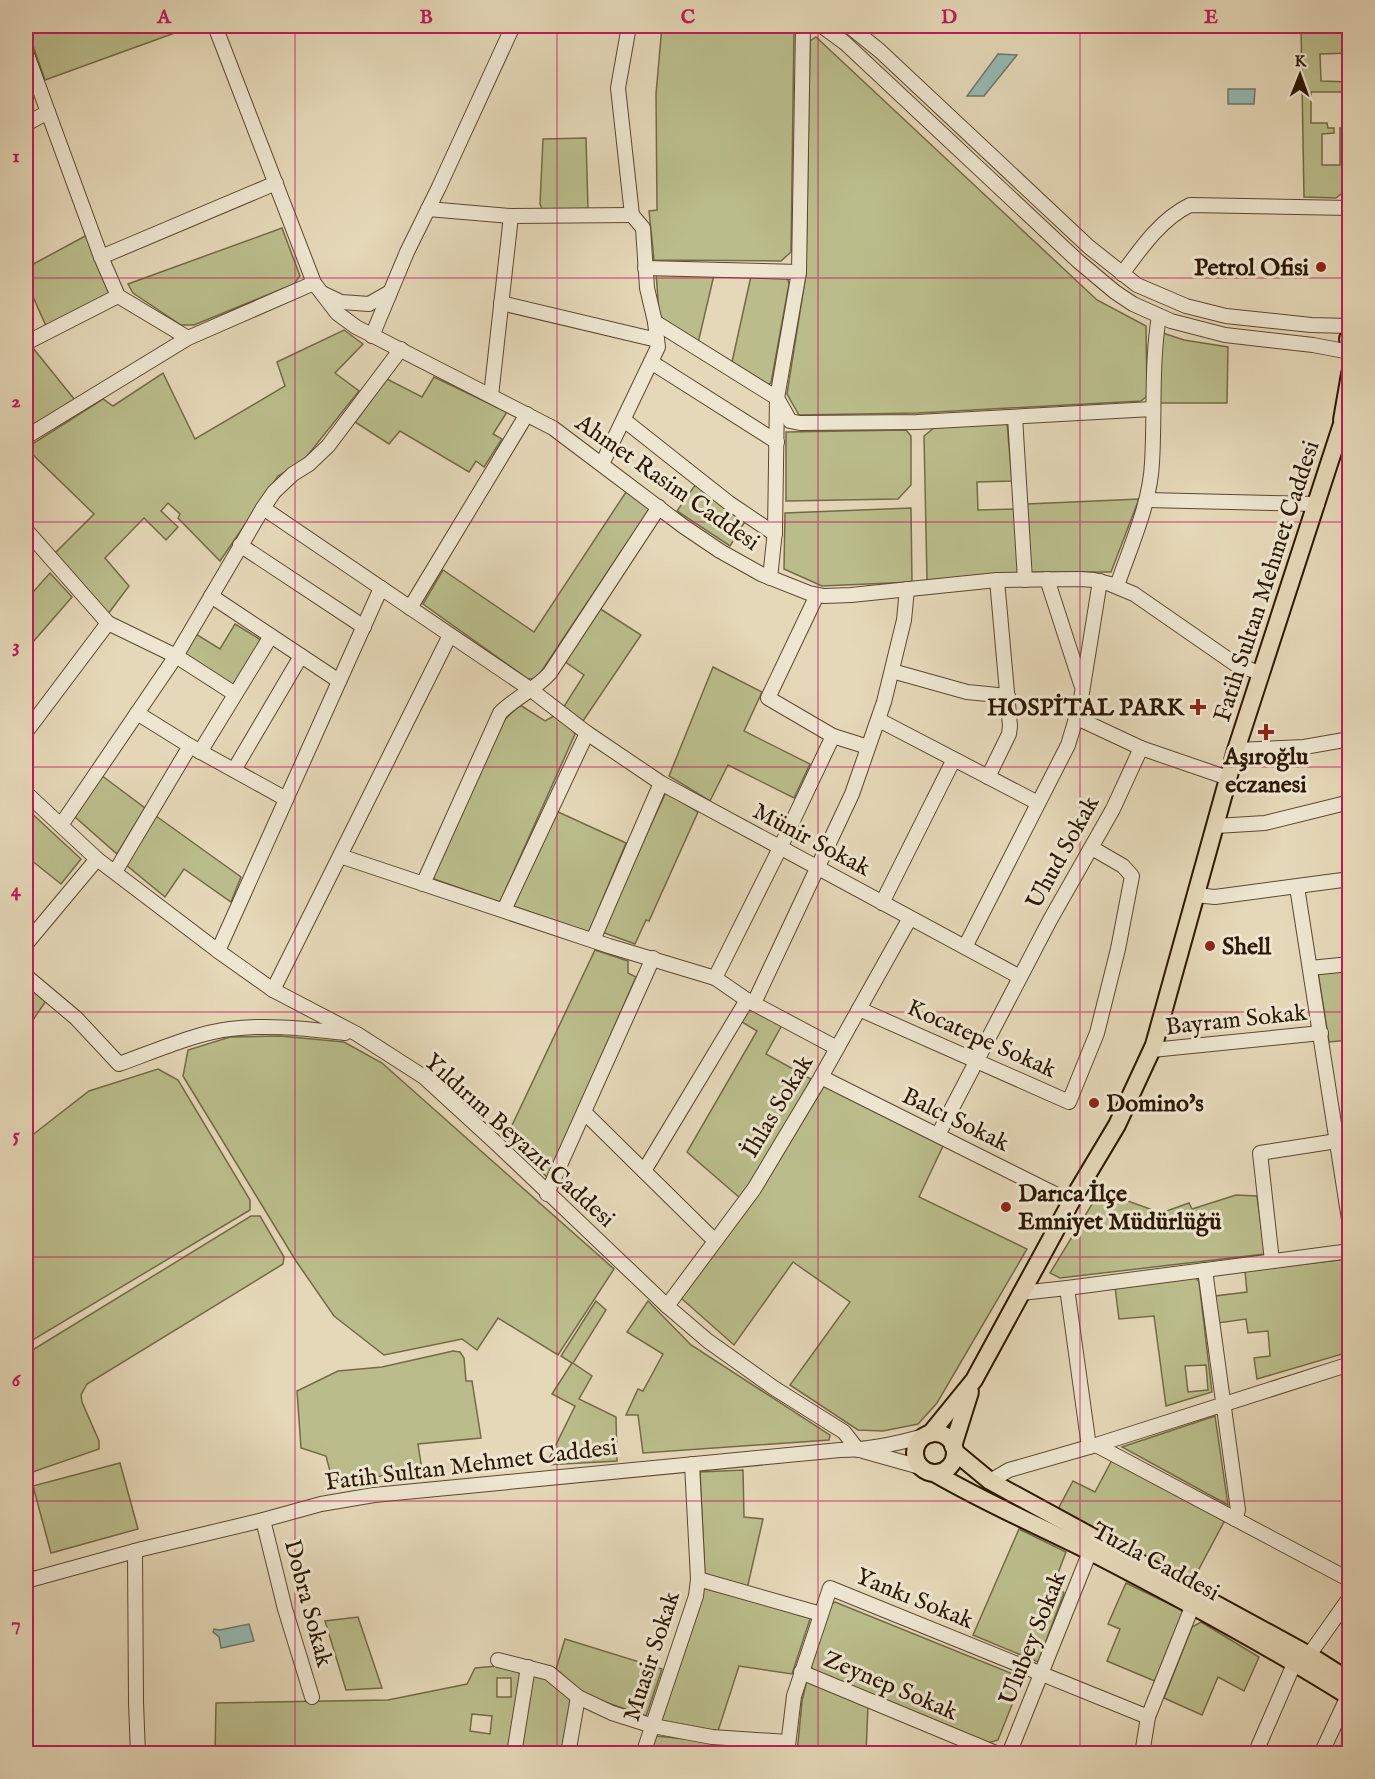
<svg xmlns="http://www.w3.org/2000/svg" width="1375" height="1779" font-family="'IM FELL English',serif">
	<rect width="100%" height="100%" fill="#e5d8b8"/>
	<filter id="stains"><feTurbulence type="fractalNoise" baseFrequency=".00333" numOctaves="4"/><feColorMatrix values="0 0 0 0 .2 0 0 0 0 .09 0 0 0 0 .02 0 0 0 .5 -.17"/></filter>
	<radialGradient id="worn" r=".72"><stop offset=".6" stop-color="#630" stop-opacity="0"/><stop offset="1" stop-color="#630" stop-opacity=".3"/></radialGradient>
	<g fill="#babd8b" stroke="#746a46" stroke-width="1.5" fill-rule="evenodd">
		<polygon points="26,26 194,26 45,80"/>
		<polygon points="662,26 791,26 794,29 791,252 781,261 654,260 649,211 657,210 656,94"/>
		<polygon points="1301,26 1348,26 1349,53 1320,54 1321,81 1349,82 1349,92 1311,92 1311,123 1327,123 1328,128 1334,128 1334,133 1322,134 1322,165 1340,165 1340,128 1345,128 1346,110 1349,110 1349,188 1336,198 1304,197"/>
		<polygon points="816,37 1097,300 1146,326 1147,396 1141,401 918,413 799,415 787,394 806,274 810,41"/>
		<polygon points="586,138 588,209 543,211 540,204 543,139"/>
		<polygon points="282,228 300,276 294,284 194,325 181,325 133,293 128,284"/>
		<polygon points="87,235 111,295 46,326 26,281 26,268"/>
		<polygon points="656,273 714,275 698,343 664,322 659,313"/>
		<polygon points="751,276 787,276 789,284 771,383 767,385 732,362"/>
		<polygon points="344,330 363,344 335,373 359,391 303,461 278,476 220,561 178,518 180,514 168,503 161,511 178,527 166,540 144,518 105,558 129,586 108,614 54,554 94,514 26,448 103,399 113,406 163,373 195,439 285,386 277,362"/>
		<polygon points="1160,332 1184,340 1228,347 1227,403 1157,403"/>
		<polygon points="33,348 75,400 26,431 26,353"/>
		<polygon points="434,377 507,412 493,434 502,439 484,467 476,461 469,472 400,431 389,444 355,422 387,379 422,397"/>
		<polygon points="1007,423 1012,481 977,482 978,510 1016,509 1019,574 927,580 924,436 935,427"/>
		<polygon points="906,430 911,436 911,485 898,499 786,501 786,432"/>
		<polygon points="696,484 746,520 730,546 677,511"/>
		<polygon points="626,492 650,508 537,678 528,679 423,604 443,570 534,632"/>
		<polygon points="1139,499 1111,572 1031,572 1027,504"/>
		<polygon points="911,508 912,582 822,586 784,569 785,513"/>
		<polygon points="50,573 72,597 26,650 26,600"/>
		<polygon points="599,608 641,635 583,721 563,708 584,675 564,661"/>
		<polygon points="235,624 261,640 233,685 183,655 196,634 220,649"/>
		<polygon points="713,667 762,692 744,731 810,764 794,798 728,765 710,801 669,776"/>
		<polygon points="520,705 545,721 554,716 572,729 575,734 500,902 434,879 433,873 502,722"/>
		<polygon points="101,775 145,808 117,854 74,816"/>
		<polygon points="666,792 698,812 649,921 646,920 635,944 602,932"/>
		<polygon points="26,808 81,859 61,884 26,856"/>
		<polygon points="556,811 626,843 589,932 513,906"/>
		<polygon points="156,816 241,877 231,902 184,869 165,897 125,864"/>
		<polygon points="595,950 628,961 628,973 636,977 548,1178 506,1138"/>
		<polygon points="1349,969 1349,1040 1329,1042 1318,972"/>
		<polygon points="26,985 46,1001 26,1030"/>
		<polygon points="750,1007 782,1025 766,1054 811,1079 750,1187 740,1198 687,1152 757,1031 742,1022"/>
		<polygon points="280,1036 344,1042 382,1063 614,1269 558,1355 498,1318 477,1350 462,1339 384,1355 334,1316 296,1261 183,1076 188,1050 230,1037"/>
		<polygon points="158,1069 178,1080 250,1200 250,1210 26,1344 26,1140 89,1091"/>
		<polygon points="824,1086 943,1146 919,1197 1027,1249 937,1403 918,1424 883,1431 858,1430 790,1385 850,1302 793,1262 734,1345 681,1298 760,1192"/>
		<polygon points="1100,1191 1161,1213 1189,1203 1192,1209 1236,1195 1257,1196 1265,1254 1060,1278 1050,1273"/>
		<polygon points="251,1216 260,1216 284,1257 283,1264 87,1384 81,1395 82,1402 99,1441 99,1449 27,1474 26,1354"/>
		<polygon points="1347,1259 1350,1282 1349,1352 1257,1379 1254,1358 1270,1356 1268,1331 1248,1333 1246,1319 1218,1323 1215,1296 1247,1292 1245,1271"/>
		<path d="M1195 1276 1199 1282 1212 1392 1166 1406 1154 1316 1119 1319 1115 1287ZM1206 1365 1208 1390 1188 1392 1185 1366Z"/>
		<polygon points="596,1301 606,1310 573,1363 592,1376 579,1399 616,1417 617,1461 546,1465 575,1406 552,1394 572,1363 561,1356"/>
		<polygon points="648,1301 691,1345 830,1435 829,1440 643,1453 638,1415 626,1415 638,1389 643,1391 663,1354 627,1332"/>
		<polygon points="453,1351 460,1352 464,1358 466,1381 472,1381 481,1438 418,1444 422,1470 333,1483 326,1456 301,1448 297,1391 338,1371 382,1367"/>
		<polygon points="1215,1416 1228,1505 1122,1447"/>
		<polygon points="1112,1460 1225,1520 1192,1582 1057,1511 1073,1481 1095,1492"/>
		<polygon points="120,1463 138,1529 51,1553 33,1486"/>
		<polygon points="743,1470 744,1517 763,1519 747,1589 705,1578 700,1472"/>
		<polygon points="1019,1529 1066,1552 1055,1581 1064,1593 1038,1662 973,1635"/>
		<polygon points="1126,1583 1182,1610 1184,1616 1157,1682 1107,1661 1120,1629 1108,1624"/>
		<polygon points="703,1588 811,1616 792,1674 739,1666 718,1731 660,1720 696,1617"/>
		<polygon points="835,1602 1018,1676 1021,1682 998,1740 988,1743 814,1671 810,1665 830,1605"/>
		<polygon points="358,1617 382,1688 346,1690 325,1621"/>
		<polygon points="1201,1622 1259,1657 1244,1691 1218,1677 1202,1715 1164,1698 1192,1627"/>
		<polygon points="565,1639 662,1669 646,1716 587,1696 556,1669"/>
		<path d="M497 1666 522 1671 508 1753 215 1754 216 1703 388 1700 467 1684 475 1668ZM497 1678H511V1697H497ZM472 1714 492 1716 490 1734 470 1731Z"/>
		<polygon points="532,1672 549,1678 572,1697 561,1753 519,1754"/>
		<polygon points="807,1680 868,1706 866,1753 797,1754 802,1701"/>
		<polygon points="656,1736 735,1744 734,1753 650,1754"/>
	</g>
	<g fill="#96b9b2" stroke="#6c796c" stroke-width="1.5">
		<polygon points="998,54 1017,55 984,96 967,96"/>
		<polygon points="1228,89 1255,89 1254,104 1228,104"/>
		<polygon points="249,1624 254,1641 221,1648 219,1637 213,1632 214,1629 220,1630"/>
	</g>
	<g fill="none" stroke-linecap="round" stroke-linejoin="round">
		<defs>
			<g id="minor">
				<polyline points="215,26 314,283 337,313 356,327 553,428 683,526 720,551 761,574 809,593 824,596 851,595 997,580 1080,579 1094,580 1110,584 1134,594 1235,664 1260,673"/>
				<polyline points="822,26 845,43 1078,261 1115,292 1133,304 1171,321 1225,335 1313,345 1350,352"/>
				<polyline points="849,26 880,51 1089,247 1137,285 1186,306 1226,316 1311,325 1350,326"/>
				<polyline points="26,52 101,257 118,296 188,338"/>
				<polyline points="26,124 48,112"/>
				<polyline points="428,209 511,216 632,215"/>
				<polyline points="101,257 276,183"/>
				<polyline points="645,268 799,272 777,398 775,531 770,578"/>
				<polyline points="799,272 803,26"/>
				<path d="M1122 274C1141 248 1161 219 1190 205L1350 208"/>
				<polyline points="322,293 341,302 369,304 390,292"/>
				<polyline points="501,303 657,340"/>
				<polyline points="655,322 777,398 790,421 800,423 917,422 1152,409"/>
				<polyline points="372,336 407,252 439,187 513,26"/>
				<polyline points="26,343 118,296"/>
				<polyline points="651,362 777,442"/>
				<polyline points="491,396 511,216"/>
				<polyline points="1015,417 1025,580"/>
				<polyline points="624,420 729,503 775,534"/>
				<polyline points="26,437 188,338 314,283"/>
				<polyline points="602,464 658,347 655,322 647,288 643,228 632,215 618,88 629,26"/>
				<polyline points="1147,500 1317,504"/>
				<polyline points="263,508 530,689 587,733 504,910"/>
				<polyline points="26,530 108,623 176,656 235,694"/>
				<polyline points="240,545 364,627"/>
				<polyline points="1047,579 1081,684"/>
				<path d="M1117 586C1130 547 1150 505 1152 463 1155 414 1151 365 1159 316"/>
				<polyline points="817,595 768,698 833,736 868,747"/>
				<polyline points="211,596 339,681"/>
				<polyline points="410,608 527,414"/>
				<polyline points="892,671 967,692 1008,696"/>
				<polyline points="137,713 190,746 286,799"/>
				<polyline points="1077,718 1141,748 1228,778"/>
				<polyline points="879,720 1038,803"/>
				<polyline points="26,732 108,623"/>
				<polyline points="587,733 661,783 1020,977"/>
				<polyline points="1236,750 1304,747 1350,739"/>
				<polyline points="200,752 271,636"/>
				<polyline points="234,770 301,656"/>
				<polyline points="988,777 1009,734 1010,726 997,580"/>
				<polyline points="26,793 97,859 218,951 273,990 357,1034 424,1077 496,1143 667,1306 708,1341 774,1388 844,1432 858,1450"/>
				<polyline points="61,825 176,656 263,508 274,492 293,474 309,464 328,446 401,349"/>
				<polyline points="1216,826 1265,823 1350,802"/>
				<polyline points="340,856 609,946 715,978 747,1000 837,1048"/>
				<polyline points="115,872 190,746"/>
				<path d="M423 884 500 713C516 697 536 689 550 673L659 507"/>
				<polyline points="1297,887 1350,1226"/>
				<polyline points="1195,895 1215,897 1350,879"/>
				<polyline points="882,903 953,761"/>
				<polyline points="593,940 661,783"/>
				<polyline points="26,944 97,859"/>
				<polyline points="965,947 1068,745 1080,705 1100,581"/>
				<polyline points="218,951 381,588"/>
				<polyline points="1310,968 1350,964"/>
				<path d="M26 976 76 1018 119 1064C153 1052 195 1033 230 1029 268 1024 307 1029 345 1033"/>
				<polyline points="715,978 780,848 833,736"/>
				<polyline points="273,990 450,635"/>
				<polyline points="754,1003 852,794 884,702 904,620 907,589"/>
				<polyline points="859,1009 1069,1102 1097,1033 1118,949 1132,876 1123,866 1092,848"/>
				<polyline points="1152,1050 1321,1033"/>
				<polyline points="821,1077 1071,1202"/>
				<polyline points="584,1112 715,1241"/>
				<polyline points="938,1135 1050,920 1113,809 1141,748"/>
				<polyline points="644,1171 747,1000"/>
				<polyline points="547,1194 653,958"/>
				<polyline points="1272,1261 1260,1153 1350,1139"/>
				<polyline points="1205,1270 1238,1510 1235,1519"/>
				<polyline points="1067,1288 1350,1251"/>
				<polyline points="1021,1293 1067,1288 1089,1447"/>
				<polyline points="667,1306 754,1189 821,1077 910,918"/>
				<polyline points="1096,1445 1350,1580"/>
				<polyline points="863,1451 920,1467"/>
				<polyline points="990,1481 1009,1470 1096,1445 1350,1364"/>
				<polyline points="263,1520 285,1609 312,1697"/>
				<polyline points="135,1551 136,1702 138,1754"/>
				<polyline points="698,1579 821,1614"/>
				<path d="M26 1581 142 1549 263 1520 321 1504 374 1495 840 1450C869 1450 896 1444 924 1436"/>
				<polyline points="1309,1655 1350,1597"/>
				<polyline points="498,1660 549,1673 578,1697 612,1713 653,1726 712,1737 788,1742"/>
				<polyline points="801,1672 998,1754"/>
				<polyline points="514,1754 528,1667"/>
				<polyline points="568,1754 578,1697"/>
				<polyline points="643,1754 696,1596 698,1579 692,1464"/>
				<polyline points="787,1754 794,1696 830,1588 1148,1717"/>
				<polyline points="1009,1754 1093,1544"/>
				<polyline points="1142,1754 1148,1717 1192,1607"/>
				<polyline points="1255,1754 1294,1664"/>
				<polyline points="1321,1754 1348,1696"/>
			</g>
			<g id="major">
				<polyline points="1350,333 1348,339 1350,348"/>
				<polyline points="1342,420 1350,374"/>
				<circle cx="935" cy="1453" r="20"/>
				<polyline points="930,1434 974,1380 1071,1202 1117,1125 1154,1045 1236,750 1341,427 1350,409"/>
				<polyline points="953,1446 970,1392"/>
				<polyline points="955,1452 990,1481 1309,1655 1350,1681"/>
				<path d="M936 1474C986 1503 1039 1526 1091 1552 1178 1597 1266 1644 1350 1697"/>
			</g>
		</defs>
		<use href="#minor" stroke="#5b4830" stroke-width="16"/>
		<use href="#major" stroke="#2d1802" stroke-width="20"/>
		<use href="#minor" stroke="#eee6d1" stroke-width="14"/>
		<use href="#major" stroke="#e5d8b8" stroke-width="16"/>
	</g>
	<path fill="none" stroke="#c2185b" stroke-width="1.5" stroke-opacity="0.55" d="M295 26V1754M557 26V1754M818 26V1754M1080 26V1754M26 278H1350M26 522H1350M26 767H1350M26 1012H1350M26 1257H1350M26 1501H1350"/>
	<g fill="#8f2418" stroke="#eee6d1" stroke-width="2">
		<circle cx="1321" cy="267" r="6"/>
		<path d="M1195 698h6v6h6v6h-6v6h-6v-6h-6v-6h6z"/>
		<path d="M1263 723h6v6h6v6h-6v6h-6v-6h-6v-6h6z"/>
		<circle cx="1210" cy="946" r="6"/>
		<circle cx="1094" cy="1103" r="6"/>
		<circle cx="1006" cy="1207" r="6"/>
	</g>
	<g text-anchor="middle" stroke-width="6" stroke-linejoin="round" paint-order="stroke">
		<g font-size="24" font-weight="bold" fill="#2d1802" stroke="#eee6d1" text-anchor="start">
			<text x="1309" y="275" text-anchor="end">Petrol Ofisi</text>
			<text x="1184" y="715" text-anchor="end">HOSPİTAL PARK</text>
			<text x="1266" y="764" text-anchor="middle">Aşıroğlu<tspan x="1266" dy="28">eczanesi</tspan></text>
			<text x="1222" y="954">Shell</text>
			<text x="1106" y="1111">Domino's</text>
			<text x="1018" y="1201">Darıca İlçe<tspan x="1018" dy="28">Emniyet Müdürlüğü</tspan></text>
		</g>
		<g font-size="24" fill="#2d1802" stroke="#eee6d1">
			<text transform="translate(668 482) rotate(35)" y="8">Ahmet Rasim Caddesi</text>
			<text transform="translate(1266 581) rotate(-72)" y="8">Fatih Sultan Mehmet Caddesi</text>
			<text transform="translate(812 839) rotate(28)" y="8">Münir Sokak</text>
			<text transform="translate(1062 852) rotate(-61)" y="8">Uhud Sokak</text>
			<text transform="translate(1236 1019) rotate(-6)" y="8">Bayram Sokak</text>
			<text transform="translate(982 1038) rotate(24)" y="8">Kocatepe Sokak</text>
			<text transform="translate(777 1106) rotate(-59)" y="8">İhlas Sokak</text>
			<text transform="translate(956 1119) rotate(26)" y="8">Balcı Sokak</text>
			<text transform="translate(520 1140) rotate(42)" y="8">Yıldırım Beyazıt Caddesi</text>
			<text transform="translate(471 1464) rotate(-7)" y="8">Fatih Sultan Mehmet Caddesi</text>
			<text transform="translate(1156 1561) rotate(28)" y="8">Tuzla Caddesi</text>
			<text transform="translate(915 1598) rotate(22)" y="8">Yankı Sokak</text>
			<text transform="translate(309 1603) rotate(75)" y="8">Dobra Sokak</text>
			<text transform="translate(1032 1638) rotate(-68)" y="8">Ulubey Sokak</text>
			<text transform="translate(651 1656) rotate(-72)" y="8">Muasir Sokak</text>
			<text transform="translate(891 1685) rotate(23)" y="8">Zeynep Sokak</text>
		</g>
	</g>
	<rect width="1375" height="1779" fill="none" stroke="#e5d8b8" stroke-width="66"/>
	<g transform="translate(1300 75) rotate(1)" stroke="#eee6d1" stroke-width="4.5" paint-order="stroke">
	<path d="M0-4.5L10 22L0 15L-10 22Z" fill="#2d1802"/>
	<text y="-9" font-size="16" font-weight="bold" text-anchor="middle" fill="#2d1802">K</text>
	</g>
	<rect x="33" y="33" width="1309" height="1713" fill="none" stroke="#c2185b" stroke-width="2"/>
	<g font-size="20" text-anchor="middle" font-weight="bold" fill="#c2185b">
		<text x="164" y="23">A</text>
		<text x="426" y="23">B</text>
		<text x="688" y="23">C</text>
		<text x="949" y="23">D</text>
		<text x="1211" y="23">E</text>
		<text x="16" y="162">1</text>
		<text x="16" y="407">2</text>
		<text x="16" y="652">3</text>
		<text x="16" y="896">4</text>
		<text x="16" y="1141">5</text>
		<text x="16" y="1386">6</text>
		<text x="16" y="1630">7</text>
	</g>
	<rect width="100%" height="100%" filter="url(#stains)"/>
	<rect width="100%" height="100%" fill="url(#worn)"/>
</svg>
